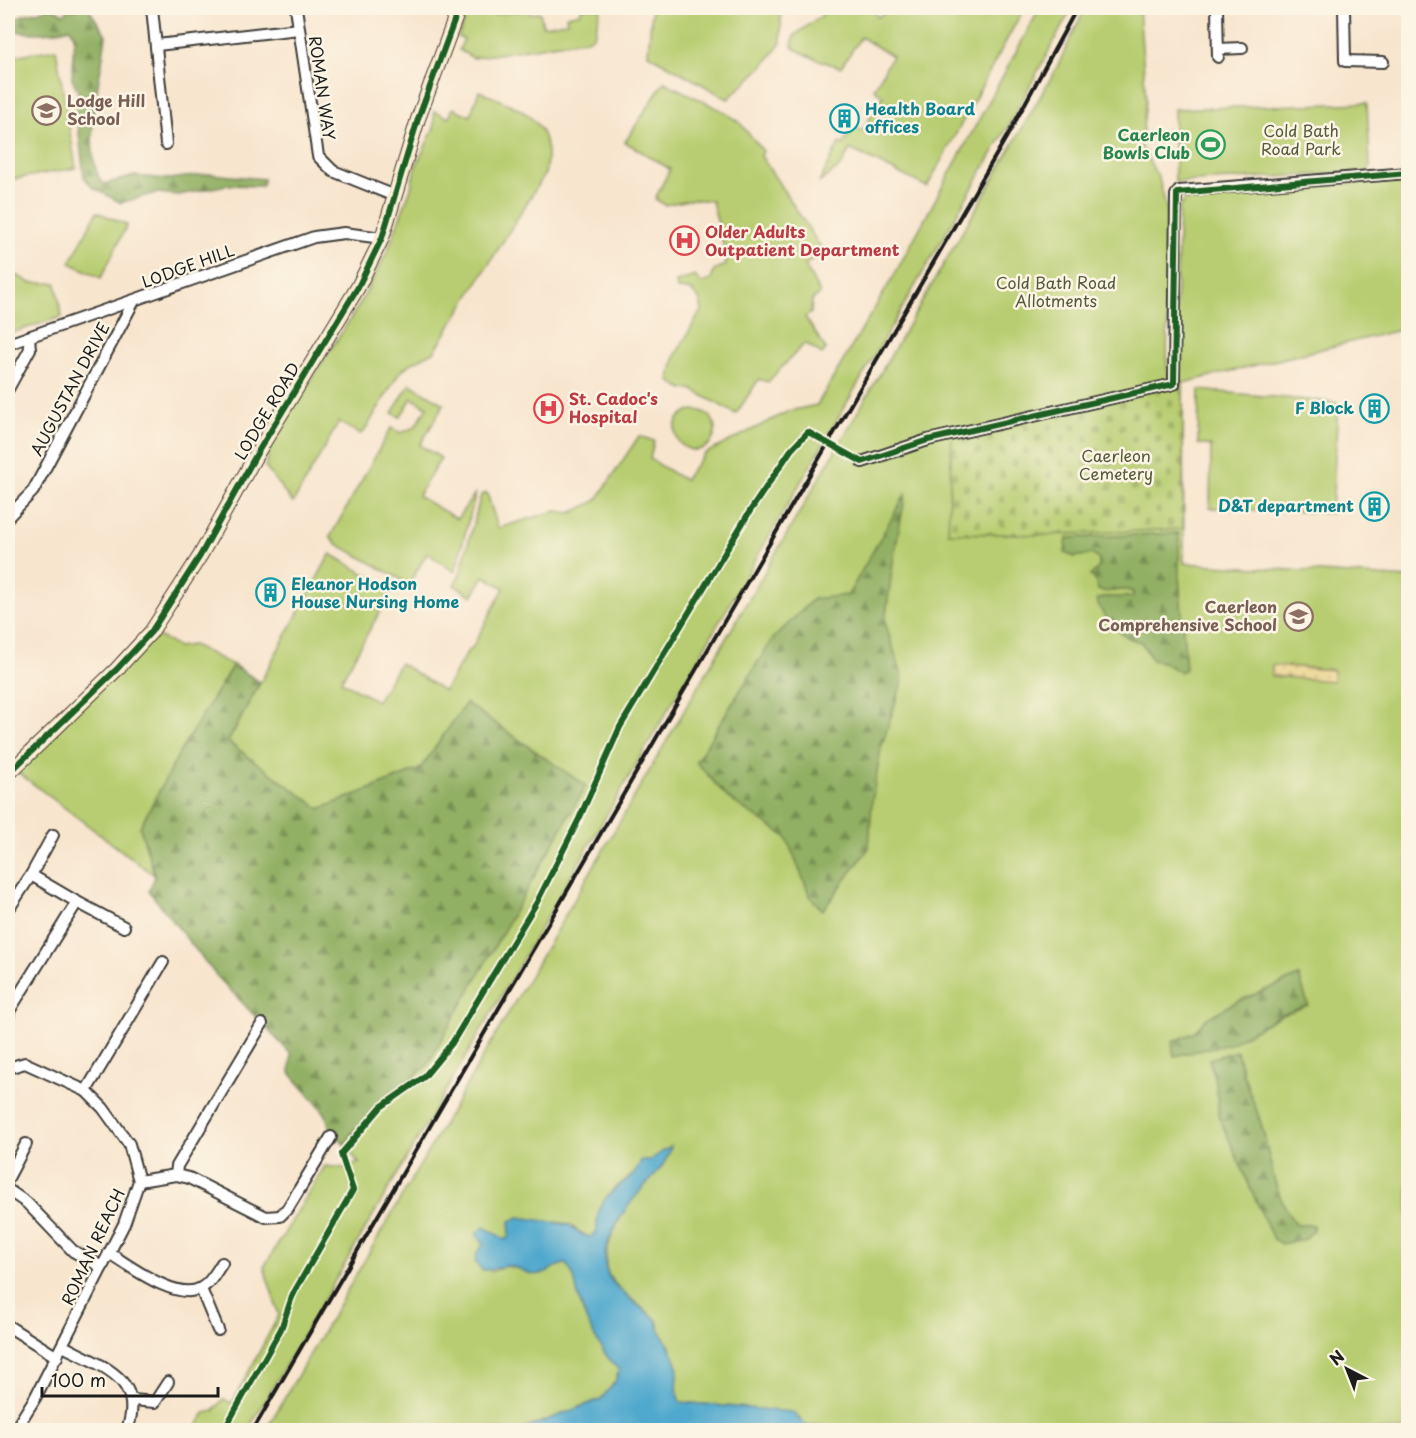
<svg xmlns="http://www.w3.org/2000/svg" width="1416" height="1438" font-family="'Playpen Sans',sans-serif">
	<defs>
		<pattern id="forest-firs" width="22" height="20" patternUnits="userSpaceOnUse" patternTransform="scale(1.5)"><rect width="22" height="20" fill="#92b063"/><path d="M5 1l3.5 6h-7zM16 11l3.5 6h-7z" fill="#768e51"/></pattern>
		<pattern id="sand-dots" width="8" height="8" patternUnits="userSpaceOnUse" patternTransform="scale(1.5)"><rect width="8" height="8" fill="#eeda9e"/><path d="M2 2h.1M6 6h.1" fill="none" stroke="#ccba88" stroke-width="1.8" stroke-linecap="round"/></pattern>
		<pattern id="cemetery-stones" width="16" height="16" patternUnits="userSpaceOnUse" patternTransform="scale(1.5)"><rect width="16" height="16" fill="#b8cd71"/><path d="M2 7V4a2 2 0 0 1 4 0v3zM10 15v-3a2 2 0 0 1 4 0v3z" fill="#9eaf61"/></pattern>
	</defs>
	<rect width="100%" height="100%" fill="#fcf5e5"/>
	<filter id="ink" filterUnits="userSpaceOnUse"><feTurbulence type="fractalNoise" baseFrequency=".0167" numOctaves="2"/><feDisplacementMap in="SourceGraphic" scale="12" xChannelSelector="R" yChannelSelector="G"/><feConvolveMatrix kernelMatrix="1 2 1 2 8 2 1 2 1" color-interpolation-filters="sRGB"/></filter>
	<filter id="wash" filterUnits="userSpaceOnUse"><feTurbulence type="fractalNoise" baseFrequency=".008" numOctaves="4" result="noise"/><feDisplacementMap in="SourceGraphic" scale="24" xChannelSelector="R" yChannelSelector="G"/><feGaussianBlur stdDeviation="1.35" result="paint"/><feColorMatrix in="noise" values="0 0 0 0 0 0 0 0 0 0 0 0 0 0 0 0 0 1.4 0 .05"/><feComposite in="paint" operator="in"/></filter>
	<g filter="url(#wash)">
		<rect width="100%" height="100%" fill="#f8e5ce"/>
		<g fill="#b8cd71" stroke="#6a7446" stroke-width="1.5">
			<polygon points="470,8 493,8 494,15 528,9 529,14 540,12 543,26 567,22 566,16 581,13 581,8 601,8 594,35 589,39 473,58 459,50 464,39 458,37"/>
			<polygon points="652,8 781,8 781,43 764,65 728,99 648,54"/>
			<path d="M827 8H871L878 17 892 8H1024L927 187 850 149 841 166 819 183 839 143 843 145 853 127 862 131 883 96 874 89 892 56 861 37 841 67C827 64 803 54 792 47L794 36 822 15Z"/>
			<polygon points="1040,8 1072,8 1006,130 248,1430 195,1430 205,1413 214,1411 223,1399 232,1403 279,1315 264,1267 325,1166 343,1168 359,1163 344,1144 379,1104 398,1088 466,704 420,769 320,809 228,742 328,558 331,554 392,590 341,681 377,701 400,663 444,691 469,649 471,650 504,588 484,576 472,596 454,585 460,574 481,495 487,493 498,528 556,511 571,513 596,501 639,436 654,441 650,459 684,480 704,454 789,411 817,405 892,279"/>
			<path d="M1085 8H1139L1146 100 1141 146 1159 179 1169 218 1167 373 1174 378 1179 208 1184 201 1193 195 1408 179V328L1183 383 1184 563 1408 578V1430H835L830 1427 806 1425 791 1412 680 1402 676 1394 678 1377 670 1346 658 1330 657 1320C642 1307 624 1295 612 1280 586 1248 652 1173 670 1147L612 1190 597 1232 590 1237C581 1234 577 1229 570 1225 552 1217 519 1227 506 1240L499 1238 493 1231 482 1248 491 1272 506 1266 541 1274 557 1265 566 1264C576 1275 575 1286 579 1299 585 1320 603 1355 619 1370L615 1382 601 1399 521 1430H266L995 176 1057 67Z"/>
			<polygon points="56,49 76,168 8,180 8,57"/>
			<polygon points="664,82 721,110 740,123 763,151 761,156 824,252 805,265 820,294 812,300 811,313 805,317 826,349 822,354 805,343 768,382 759,379 736,414 691,389 683,389 669,381 675,356 702,309 699,299 691,290 677,289 676,282 695,276 701,283 711,280 714,270 726,265 726,255 712,201 693,199 665,205 655,199 670,169 625,142"/>
			<path d="M479 91C521 109 556 119 545 174L434 352 408 365 398 375 364 432 360 434 339 422 293 503 265 467 272 440 358 307 387 252 411 188 415 168 434 128V111L449 118 453 108 470 116Z"/>
			<polygon points="1367,103 1370,166 1368,172 1175,182 1174,109"/>
			<polygon points="97,212 127,225 101,278 70,263"/>
			<polygon points="8,271 31,283 56,283 62,317 8,334"/>
			<polygon points="410,384 444,404 420,445 441,458 418,496 457,519 476,492 455,572 427,553 409,584 337,544 330,537 391,428 401,433 415,427 427,407 412,398 400,417 392,413"/>
			<polygon points="1199,390 1338,403 1332,513 1210,508 1211,446 1198,444"/>
			<circle cx="695" cy="430" r="20"/>
			<polygon points="151,632 178,647 193,645 233,665 181,750 140,827 155,876 12,768"/>
		</g>
		<g fill="url(#forest-firs)" stroke="#576640" stroke-width="1.5">
			<path d="M47 8 55 9 63 14 72 8H88L106 35C102 74 79 151 103 184L134 176 169 179 210 174 264 179 262 186 227 185 179 195 156 193 121 203 92 187 84 177 76 107 78 91 72 78 74 36 70 28C52 33 34 35 16 31L11 25C21 10 33 16 47 8Z"/>
			<polygon points="906,493 894,555 885,622 903,679 881,748 872,801 869,848 823,910 811,898 786,837 728,798 696,762 771,641 813,599 848,595"/>
			<path d="M1179 533V575L1186 669 1179 672 1163 662 1152 660 1141 642C1119 637 1105 620 1096 600L1104 597H1133V592C1121 586 1110 595 1098 590L1094 578 1090 576 1099 567V560L1092 554 1075 557 1065 553 1067 538Z"/>
			<polygon points="233,665 260,682 228,742 320,809 420,769 466,703 586,786 426,1067 379,1104 344,1144 330,1128 325,1113 290,1073 291,1054 215,974 149,891 155,876 140,827 181,750"/>
			<polygon points="1299,976 1308,1005 1277,1017 1230,1044 1174,1056 1172,1042 1193,1033 1207,1018 1234,1003"/>
			<path d="M1237 1051C1242 1075 1251 1095 1259 1117 1272 1157 1270 1190 1296 1225H1313V1230L1306 1239 1281 1244 1273 1239 1219 1117 1216 1085 1209 1059Z"/>
		</g>
		<polygon fill="url(#sand-dots)" stroke="#857b5d" stroke-width="1.5" points="1272,665 1334,670 1333,681 1272,676"/>
		<polygon fill="url(#cemetery-stones)" stroke="#6a7446" stroke-width="1.5" points="1183,383 1183,529 1044,535 948,533 952,435"/>
		<path fill="#50a8cd" stroke="#366274" stroke-width="1.5" d="M671 1146C667 1164 655 1175 643 1188 625 1208 591 1253 611 1280 623 1295 643 1308 657 1320 659 1336 673 1347 677 1364 680 1377 674 1390 680 1402L792 1412 806 1425 830 1427 835 1430H521L601 1399 615 1382 619 1370C601 1353 586 1323 579 1299 575 1286 576 1275 566 1264 555 1265 550 1272 540 1274 527 1277 521 1267 509 1266 499 1265 492 1272 482 1270L475 1262 477 1252 484 1244 476 1234 484 1227 506 1240 509 1236 510 1221 519 1217 570 1225 579 1233 590 1237 597 1232C593 1187 631 1190 641 1160H650Z"/>
	</g>
	<g filter="url(#ink)">
		<g fill="none" stroke-linecap="round" stroke-linejoin="round">
			<defs>
				<g id="street">
					<polyline points="152,8 166,144"/>
					<polyline points="296,8 318,156 333,171 395,196"/>
					<polyline points="1217,8 1218,57"/>
					<polyline points="1344,8 1345,61 1383,62"/>
					<polyline points="157,45 299,29"/>
					<polyline points="1218,49 1242,48"/>
					<polyline points="8,344 314,237 344,233 382,238"/>
					<polyline points="8,389 30,349 29,337"/>
					<polyline points="862,462 928,440 1174,384 1176,195 1179,191 1408,173"/>
					<polyline points="8,517 33,491 134,301"/>
					<polyline points="31,875 53,835"/>
					<polyline points="8,910 31,875 77,902"/>
					<polyline points="8,1019 9,1011 77,902 124,927"/>
					<polyline points="8,1068 25,1063 86,1091 103,1108 129,1144 139,1181 124,1224 35,1398 15,1430"/>
					<polyline points="86,1091 163,962"/>
					<polyline points="176,1175 177,1166 262,1024"/>
					<polyline points="8,1178 26,1144"/>
					<polyline points="139,1181 176,1175 189,1178 266,1217 280,1216 288,1208 331,1137"/>
					<polyline points="8,1190 27,1203 73,1251 102,1267"/>
					<path d="M109 1253C130 1266 177 1302 201 1288 211 1283 216 1272 222 1263"/>
					<polyline points="201,1289 218,1330"/>
					<polyline points="8,1326 57,1357"/>
					<path d="M63 1346C101 1366 146 1378 127 1430"/>
					<polyline points="133,1400 155,1402 168,1382"/>
				</g>
				<polyline id="secondary" points="8,774 117,669 151,632 200,556 256,455 358,287 382,238 418,119 459,8"/>
			</defs>
			<use href="#street" stroke="#3d3a37" stroke-width="14"/>
			<use href="#secondary" stroke="#3d3a37" stroke-width="16"/>
			<use href="#street" stroke="#fff" stroke-width="10"/>
			<use href="#secondary" stroke="#fde5c5" stroke-width="14"/>
			<polyline stroke="#1c1c1c" stroke-width="4" points="253,1430 1010,131 1077,8"/>
			<defs>
				<g id="cycleway">
					<polyline points="8,774 117,669 151,632 200,556 256,455 358,287 382,238 418,119 459,8"/>
					<polyline points="224,1430 281,1329 293,1294 353,1190 341,1154 381,1107 424,1077 452,1043 537,902 579,819 620,727 750,511 791,450 808,432 862,462 928,440 1174,384 1177,193 1408,173"/>
				</g>
			</defs>
			<use href="#cycleway" stroke="#fcf5e5" stroke-width="10"/>
			<use href="#cycleway" stroke="#1b5e20" stroke-width="6"/>
		</g>
	</g>
	<defs>
		<symbol id="school-ring" viewBox="-11 -11 22 22"><circle r="9.5" fill="#fcf5e5" stroke="#8d6e63" stroke-width="1.5"/><path d="M0-5L7-2L0 1L-7-2ZM-4 1L0 2.5L4 1V4Q0 6-4 4Z" fill="#8d6e63"/></symbol>
		<symbol id="building-ring" viewBox="-11 -11 22 22"><circle r="9.5" fill="#fcf5e5" stroke="#0f9aa8" stroke-width="1.5"/><path d="M-4-6H4V6H1V3H-1V6H-4ZM-2.5-4.3h1.7v1.8h-1.7ZM.8-4.3h1.7v1.8H.8ZM-2.5-1h1.7V.8h-1.7ZM.8-1h1.7V.8H.8Z" fill="#0f9aa8"/></symbol>
		<symbol id="stadium-ring" viewBox="-11 -11 22 22"><circle r="9.5" fill="#fcf5e5" stroke="#2e9e5b" stroke-width="1.5"/><path d="M0-5a6.5 5 0 1 0 0 10a6.5 5 0 1 0 0-10ZM-3.5-1.8h7v3.6h-7Z" fill="#2e9e5b"/></symbol>
		<symbol id="hospital-ring" viewBox="-11 -11 22 22"><circle r="9.5" fill="#fcf5e5" stroke="#e0444e" stroke-width="1.5"/><path d="M-5-5h3v3.5h4V-5h3V5h-3V1.5h-4V5h-3Z" fill="#e0444e"/></symbol>
	</defs>
	<g fill-rule="evenodd">
		<use href="#school-ring" x="30" y="94" width="33" height="33"/>
		<use href="#building-ring" x="828" y="102" width="33" height="33"/>
		<use href="#stadium-ring" x="1194" y="128" width="33" height="33"/>
		<use href="#hospital-ring" x="668" y="224" width="33" height="33"/>
		<use href="#hospital-ring" x="532" y="392" width="33" height="33"/>
		<use href="#building-ring" x="1358" y="392" width="33" height="33"/>
		<use href="#building-ring" x="1358" y="490" width="33" height="33"/>
		<use href="#building-ring" x="254" y="576" width="33" height="33"/>
		<use href="#school-ring" x="1282" y="600" width="33" height="33"/>
	</g>
	<g text-anchor="middle" stroke-width="5" stroke-linejoin="round" paint-order="stroke">
		<g font-size="16" fill="#1c1c1c" stroke="#fcf5e5">
			<text transform="translate(322 88) rotate(82)" y="6">ROMAN WAY</text>
			<text transform="translate(188 266) rotate(-20)" y="6">LODGE HILL</text>
			<text transform="translate(70 389) rotate(-62)" y="6">AUGUSTAN DRIVE</text>
			<text transform="translate(267 411) rotate(-59)" y="6">LODGE ROAD</text>
			<text transform="translate(93 1247) rotate(-65)" y="6">ROMAN REACH</text>
		</g>
		<g font-size="16" font-weight="bold" fill="#785e54" stroke="#fcf5e5" text-anchor="start">
			<text x="67" y="107">Lodge Hill<tspan x="67" dy="18">School</tspan></text>
			<text x="1277" y="613" text-anchor="end">Caerleon<tspan x="1277" dy="18">Comprehensive School</tspan></text>
		</g>
		<g font-size="16" font-weight="bold" fill="#0d838f" stroke="#fcf5e5" text-anchor="start">
			<text x="865" y="115">Health Board<tspan x="865" dy="18">offices</tspan></text>
			<text x="1354" y="414" text-anchor="end">F Block</text>
			<text x="1354" y="512" text-anchor="end">D&amp;T department</text>
			<text x="291" y="590">Eleanor Hodson<tspan x="291" dy="18">House Nursing Home</tspan></text>
		</g>
		<g font-size="16" fill="#535a3a" stroke="#fcf5e5">
			<text x="1301" y="137">Cold Bath<tspan x="1301" dy="18">Road Park</tspan></text>
			<text x="1056" y="289">Cold Bath Road<tspan x="1056" dy="18">Allotments</tspan></text>
			<text x="1116" y="462">Caerleon<tspan x="1116" dy="18">Cemetery</tspan></text>
		</g>
		<g font-size="16" font-weight="bold" fill="#27864d" stroke="#fcf5e5" text-anchor="end">
			<text x="1190" y="141">Caerleon<tspan x="1190" dy="18">Bowls Club</tspan></text>
		</g>
		<g font-size="16" font-weight="bold" fill="#be3a42" stroke="#fcf5e5" text-anchor="start">
			<text x="705" y="238">Older Adults<tspan x="705" dy="18">Outpatient Department</tspan></text>
			<text x="569" y="405">St. Cadoc's<tspan x="569" dy="18">Hospital</tspan></text>
		</g>
	</g>
	<rect width="1416" height="1438" fill="none" stroke="#fcf5e5" stroke-width="30"/>
	<g transform="translate(1347 1369) rotate(318)" stroke="#fcf5e5" stroke-width="4.5" paint-order="stroke">
	<path d="M0-4.5L10 22L0 15L-10 22Z" fill="#1c1c1c"/>
	<text y="-9" font-size="16" font-weight="bold" text-anchor="middle" fill="#1c1c1c">N</text>
	</g>
	<path d="M42 1387v9h176v-9" fill="none" stroke="#1c1c1c" stroke-width="3"/>
	<text x="51" y="1387" font-size="18" fill="#1c1c1c" stroke="#fcf5e5" stroke-width="4.5" paint-order="stroke">100 m</text>
</svg>
